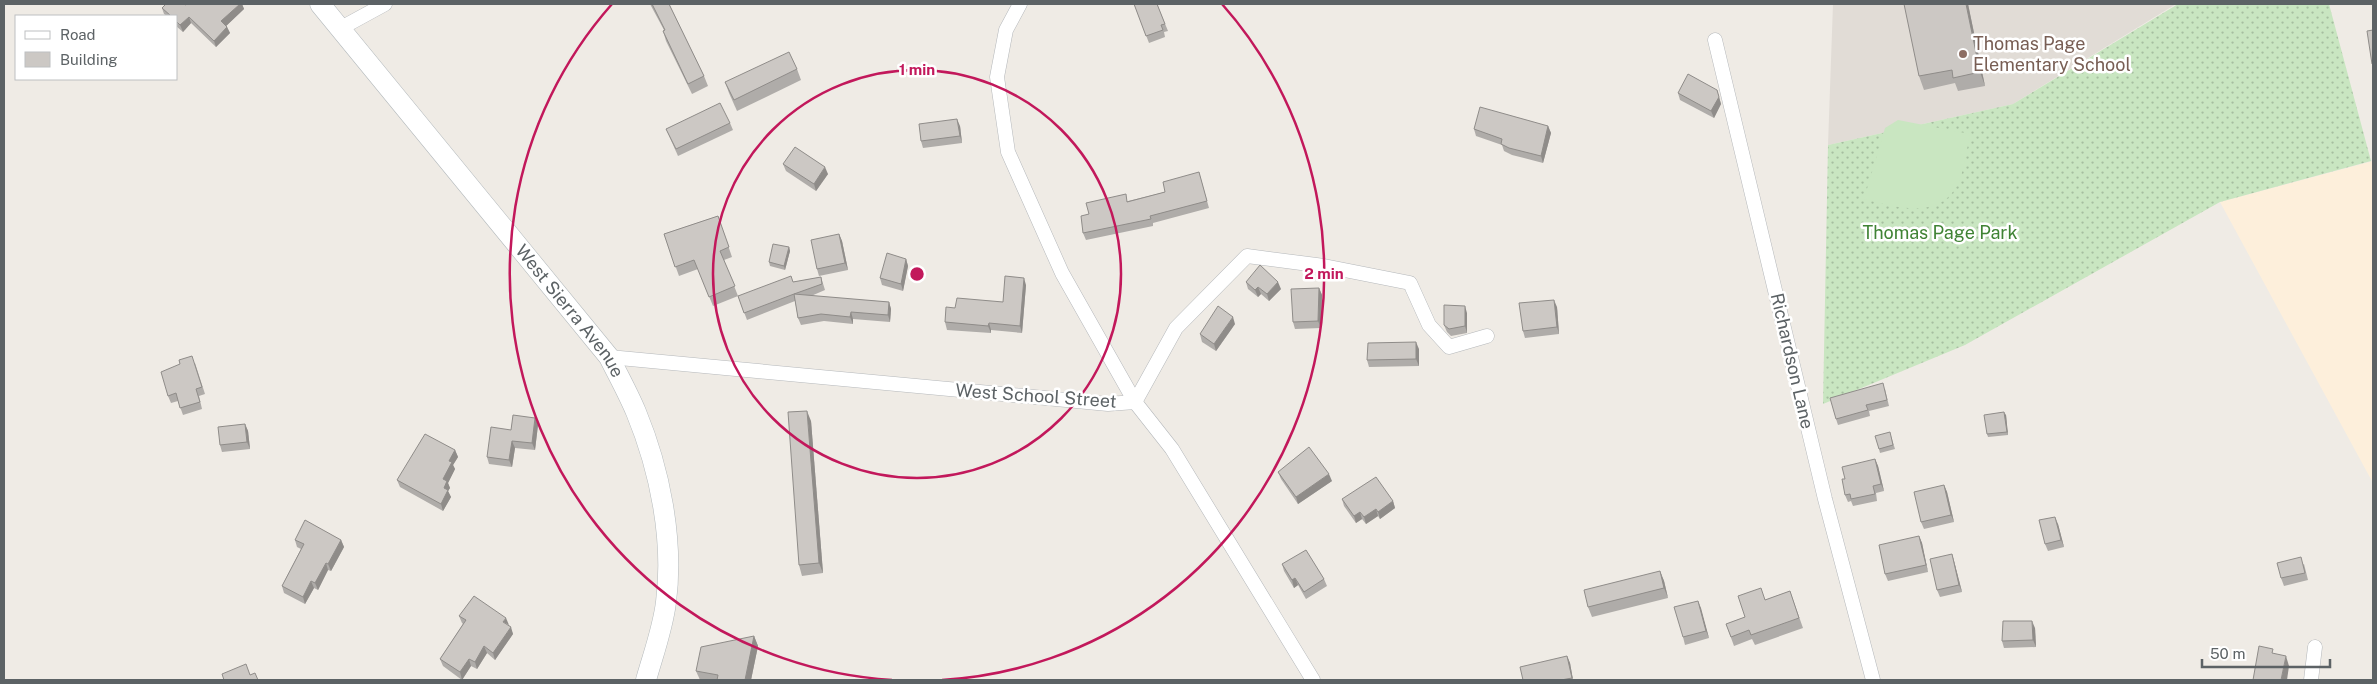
<svg xmlns="http://www.w3.org/2000/svg" width="2377" height="684" font-family="'Public Sans',sans-serif">
	<defs>
		<pattern id="grass-dots" width="8" height="8" patternUnits="userSpaceOnUse" patternTransform="scale(1.25)"><rect width="8" height="8" fill="#c9e6c1"/><path d="M2 2h.1M6 6h.1" fill="none" stroke="#a6bea0" stroke-width="1.8" stroke-linecap="round"/></pattern>
	</defs>
	<rect width="100%" height="100%" fill="#efebe5"/>
	<polygon fill="#fdefdb" points="2373,161 2373,483 2220,202"/>
	<polygon fill="#e1dcd6" points="1833,4 2176,4 2013,104 1828,145"/>
	<polygon fill="url(#grass-dots)" points="2178,4 2329,4 2371,161 2220,202 1965,345 1823,404 1828,145 2013,104"/>
	<path fill="#c9e6c1" d="M1898 120 1970 134C1967 148 1965 162 1961 176 1946 222 1898 208 1864 199L1885 128Z"/>
	<g fill="none" stroke-linecap="round" stroke-linejoin="round">
		<defs>
			<g id="minor">
				<polyline points="1020,4 1006,30 997,77 1008,152 1062,273 1135,402 1172,449 1313,680"/>
				<polyline points="341,28 385,4"/>
				<polyline points="1715,40 1825,499 1873,680"/>
				<polyline points="609,357 1108,404 1135,402"/>
				<polyline points="1135,402 1176,328 1247,256 1324,266 1410,283 1429,325 1449,347 1487,336"/>
				<polyline points="2311,680 2315,647"/>
			</g>
			<g id="secondary">
				<path id="s1" d="M320 4 609 357C618 375 628 393 636 412 660 470 674 540 666 602 663 628 653 655 646 680"/>
			</g>
		</defs>
		<use href="#minor" stroke="#b5b8bb" stroke-width="15"/>
		<use href="#secondary" stroke="#b3b9bc" stroke-width="21"/>
		<use href="#minor" stroke="#fff" stroke-width="14"/>
		<use href="#secondary" stroke="#fff" stroke-width="20"/>
	</g>
	<g fill="#afaca9">
		<polygon points="187,4 242,4 244,9 226,26 227,27 230,33 216,47 191,23 183,32 176,26 176,16 167,16 164,14 162,8 186,5"/>
		<polygon points="650,4 669,4 704,76 708,86 692,94 666,41 663,31 664,30"/>
		<polygon points="1134,4 1157,4 1168,31 1164,32 1165,37 1149,43"/>
		<polygon points="1968,4 1985,86 1958,91 1955,83 1924,90 1919,76"/>
		<polygon points="797,69 801,80 737,111 729,93 725,82"/>
		<polygon points="1717,90 1721,104 1714,118 1680,100 1678,93"/>
		<polygon points="730,123 733,130 678,156 666,129"/>
		<polygon points="960,126 962,143 923,148 921,141"/>
		<polygon points="1548,126 1551,133 1543,163 1512,155 1504,151 1502,145 1476,136 1474,129"/>
		<polygon points="783,164 828,174 816,191 786,171"/>
		<polygon points="1199,172 1209,208 1153,223 1153,226 1086,240 1083,233 1089,214 1128,201 1165,192"/>
		<polygon points="718,216 732,257 724,260 738,296 713,306 698,269 679,276 664,234"/>
		<polygon points="839,234 842,241 848,270 819,276 817,269"/>
		<polygon points="789,247 790,251 785,270 770,266 769,262"/>
		<polygon points="906,259 908,266 903,291 882,285 880,278"/>
		<polygon points="821,277 825,290 811,296 889,302 891,309 890,322 853,319 853,324 824,321 801,325 798,318 795,301 747,320 738,296 793,282"/>
		<polygon points="1246,282 1281,289 1269,301 1261,294 1258,297 1248,289"/>
		<polygon points="1026,285 1022,333 991,330 991,333 947,330 945,322 955,308 1003,302"/>
		<polygon points="1319,288 1322,295 1321,328 1295,329 1293,322"/>
		<polygon points="1557,307 1559,334 1525,338 1523,331"/>
		<polygon points="1467,313 1467,333 1451,336 1447,332 1444,325"/>
		<polygon points="1235,324 1216,351 1202,342 1200,334"/>
		<polygon points="1419,349 1419,366 1369,367 1367,360"/>
		<polygon points="195,363 205,394 199,396 202,409 183,415 178,401 171,403 168,396"/>
		<polygon points="1885,389 1889,406 1869,411 1870,416 1838,425 1836,419"/>
		<polygon points="2006,415 2008,435 1988,437 1987,434"/>
		<polygon points="535,418 538,425 535,450 515,448 512,467 489,464 487,457 511,430"/>
		<polygon points="811,421 823,573 802,576 799,565"/>
		<polygon points="245,424 248,431 250,449 222,452 220,445"/>
		<polygon points="1891,436 1895,449 1880,453 1879,449"/>
		<polygon points="455,450 458,457 453,465 455,469 448,483 450,488 448,491 451,497 443,511 400,487 397,480"/>
		<polygon points="1875,459 1878,466 1884,491 1876,493 1877,501 1853,506 1851,501 1848,502 1845,495 1845,479"/>
		<polygon points="1278,472 1332,481 1298,504 1281,479"/>
		<polygon points="1944,485 1947,492 1954,522 1924,529 1921,522"/>
		<polygon points="1342,499 1393,501 1395,508 1380,519 1378,516 1366,524 1362,519 1356,523 1344,506"/>
		<polygon points="2058,524 2064,547 2048,551 2045,544"/>
		<polygon points="1919,536 1922,543 1928,572 1888,581 1885,574"/>
		<polygon points="295,540 341,540 344,547 331,571 328,570 318,590 314,588 305,604 284,593 282,586 301,549 297,547"/>
		<polygon points="1952,554 1954,561 1962,592 1940,597 1937,590"/>
		<polygon points="1282,564 1324,579 1327,586 1306,599 1298,585 1294,588 1284,571"/>
		<polygon points="2304,564 2308,580 2284,586 2281,578"/>
		<polygon points="1660,571 1664,581 1668,598 1592,617 1588,607"/>
		<polygon points="1790,591 1803,628 1755,645 1752,639 1734,646 1726,624 1745,617 1765,600"/>
		<polygon points="1698,601 1709,638 1685,645 1683,637"/>
		<polygon points="459,616 509,625 513,634 495,660 487,653 477,669 471,666 462,680 443,666 440,659 463,624 462,623"/>
		<polygon points="2035,628 2036,647 2004,648 2002,641"/>
		<polygon points="754,636 758,646 751,680 700,680 696,671"/>
		<polygon points="1567,656 1570,663 1573,680 1523,680"/>
	</g>
	<g fill="#8f8c89">
		<polygon points="240,4 242,4 244,9 224,28 221,21"/>
		<polygon points="1966,4 1968,4 1985,86 1980,72"/>
		<polygon points="189,17 191,23 183,32 180,25"/>
		<polygon points="227,27 230,33 216,47 214,41"/>
		<polygon points="1717,90 1721,104 1714,118 1711,111"/>
		<polygon points="957,119 960,126 962,143 960,136"/>
		<polygon points="1548,126 1551,133 1543,163 1541,156"/>
		<polygon points="825,167 828,174 816,191 814,184"/>
		<polygon points="839,234 842,241 848,270 845,263"/>
		<polygon points="789,247 790,251 785,270 784,266"/>
		<polygon points="906,259 908,266 903,291 901,284"/>
		<polygon points="1024,278 1026,285 1022,333 1020,326"/>
		<polygon points="1278,282 1281,289 1269,301 1267,294"/>
		<polygon points="1258,287 1261,294 1258,297 1255,290"/>
		<polygon points="1319,288 1322,295 1321,328 1318,321"/>
		<polygon points="1554,300 1557,307 1559,334 1557,327"/>
		<polygon points="889,302 891,309 890,322 888,315"/>
		<polygon points="1465,306 1467,313 1467,333 1465,326"/>
		<polygon points="851,312 853,319 853,324 850,317"/>
		<polygon points="1233,317 1235,324 1216,351 1214,344"/>
		<polygon points="989,323 991,330 991,333 988,326"/>
		<polygon points="1416,342 1419,349 1419,366 1416,359"/>
		<polygon points="807,411 811,421 823,573 819,563"/>
		<polygon points="2004,412 2006,415 2008,435 2007,432"/>
		<polygon points="535,418 538,425 535,450 532,443"/>
		<polygon points="245,424 248,431 250,449 247,442"/>
		<polygon points="512,441 515,448 512,467 509,460"/>
		<polygon points="455,450 458,457 453,465 455,469 448,483 450,488 448,491 451,497 443,511 441,504 444,488 443,479 449,461"/>
		<polygon points="1875,459 1878,466 1884,491 1881,484"/>
		<polygon points="1329,474 1332,481 1298,504 1296,497"/>
		<polygon points="1944,485 1947,492 1954,522 1951,515"/>
		<polygon points="1393,501 1395,508 1380,519 1378,512"/>
		<polygon points="1376,509 1378,516 1366,524 1364,517"/>
		<polygon points="1360,512 1362,519 1356,523 1354,516"/>
		<polygon points="2055,517 2058,524 2064,547 2061,540"/>
		<polygon points="1919,536 1922,543 1928,572 1926,565"/>
		<polygon points="341,540 344,547 331,571 328,564"/>
		<polygon points="1952,554 1954,561 1962,592 1959,585"/>
		<polygon points="326,563 328,570 318,590 315,583"/>
		<polygon points="1660,571 1664,581 1668,598 1664,588"/>
		<polygon points="1295,578 1298,585 1294,588 1292,580"/>
		<polygon points="311,581 314,588 305,604 303,597"/>
		<polygon points="1698,601 1701,608 1709,638 1706,631"/>
		<polygon points="506,618 509,625 503,622"/>
		<polygon points="2032,621 2035,628 2036,647 2033,640"/>
		<polygon points="511,627 513,634 495,660 493,653"/>
		<polygon points="754,636 758,646 751,680 745,680"/>
		<polygon points="484,646 487,653 477,669 475,662"/>
		<polygon points="1567,656 1570,663 1573,680 1572,678"/>
		<polygon points="2286,656 2289,666 2287,680 2281,680"/>
		<polygon points="469,659 471,666 462,680 460,672"/>
	</g>
	<g fill="#ccc8c4" stroke="#8f8c89">
		<polygon points="166,4 184,4 186,5 187,4 240,4 221,21 227,27 214,41 189,17 180,25 176,21 176,16 171,16 162,8"/>
		<polygon points="652,4 669,4 704,76 688,84 663,31 665,30"/>
		<polygon points="1134,4 1157,4 1165,24 1161,25 1163,30 1146,36"/>
		<polygon points="1904,4 1966,4 1980,72 1953,78 1952,70 1919,76"/>
		<polygon points="2373,30 2373,63 2372,64 2367,31"/>
		<polygon points="789,52 797,69 734,100 725,82"/>
		<polygon points="1688,74 1717,90 1719,97 1711,111 1678,93"/>
		<polygon points="720,103 730,123 676,149 666,129"/>
		<polygon points="1480,107 1548,126 1541,156 1509,148 1501,144 1502,139 1474,129"/>
		<polygon points="957,119 960,136 921,141 919,124"/>
		<polygon points="795,147 825,167 814,184 783,164"/>
		<polygon points="1199,172 1207,201 1150,216 1151,219 1083,233 1081,216 1089,214 1086,203 1126,194 1127,202 1165,192 1163,182"/>
		<polygon points="718,216 729,247 720,251 735,286 709,297 694,260 675,267 664,234"/>
		<polygon points="839,234 845,263 817,269 811,240"/>
		<polygon points="773,244 789,247 784,266 769,262"/>
		<polygon points="887,253 906,259 901,284 880,278"/>
		<polygon points="1260,265 1278,282 1267,294 1258,287 1255,290 1246,282"/>
		<polygon points="791,276 793,282 821,277 822,284 794,294 889,302 888,315 851,312 850,317 821,314 798,318 794,294 744,313 738,296"/>
		<polygon points="1005,276 1024,278 1020,326 989,323 988,326 945,322 946,307 955,308 957,298 1003,302"/>
		<polygon points="1319,288 1318,321 1293,322 1291,289"/>
		<polygon points="1554,300 1557,327 1523,331 1519,303"/>
		<polygon points="1444,305 1465,306 1465,326 1449,329 1444,325"/>
		<polygon points="1218,306 1233,317 1214,344 1200,334"/>
		<polygon points="1416,342 1416,359 1367,360 1368,343"/>
		<polygon points="192,356 202,387 196,389 200,402 180,408 176,393 168,396 161,372 180,364 179,360"/>
		<polygon points="1883,383 1887,400 1866,405 1868,410 1836,419 1830,398"/>
		<polygon points="807,411 819,563 799,565 788,412"/>
		<polygon points="2004,412 2007,432 1987,434 1984,415"/>
		<polygon points="513,415 535,418 532,443 512,441 509,460 487,457 491,427 511,430"/>
		<polygon points="245,424 247,442 220,445 218,427"/>
		<polygon points="1890,432 1893,445 1879,449 1875,436"/>
		<polygon points="425,434 455,450 449,461 452,462 443,479 447,481 444,488 448,490 441,504 397,480"/>
		<polygon points="1309,447 1329,474 1296,497 1278,472"/>
		<polygon points="1875,459 1881,484 1873,486 1875,494 1851,499 1850,494 1845,495 1842,479 1845,479 1842,467"/>
		<polygon points="1376,477 1393,501 1378,512 1376,509 1364,517 1360,512 1354,516 1342,499"/>
		<polygon points="1944,485 1951,515 1921,522 1914,492"/>
		<polygon points="2055,517 2061,540 2045,544 2039,520"/>
		<polygon points="305,520 341,540 328,564 326,563 315,583 311,581 303,597 282,586 304,544 295,540"/>
		<polygon points="1919,536 1926,565 1885,574 1879,545"/>
		<polygon points="1306,550 1324,579 1304,592 1295,578 1292,580 1282,564"/>
		<polygon points="1952,554 1959,585 1937,590 1930,559"/>
		<polygon points="2301,557 2305,573 2281,578 2277,563"/>
		<polygon points="1660,571 1664,588 1588,607 1584,590"/>
		<polygon points="1761,588 1765,600 1790,591 1799,618 1751,635 1749,630 1731,637 1726,624 1745,617 1738,596"/>
		<polygon points="474,596 506,618 503,622 511,627 493,653 484,646 475,662 469,659 460,672 440,659 466,620 459,616"/>
		<polygon points="1698,601 1706,631 1683,637 1674,607"/>
		<polygon points="2003,621 2032,621 2033,640 2002,641"/>
		<polygon points="754,636 745,680 717,680 718,675 696,671 701,647"/>
		<polygon points="2259,646 2273,649 2272,653 2286,656 2281,680 2253,680"/>
		<polygon points="1567,656 1572,678 1561,680 1523,680 1520,667"/>
		<polygon points="246,664 250,675 255,673 258,680 224,680 222,674"/>
	</g>
	<g fill="none" stroke="#c2185b" stroke-width="2.5">
		<circle cx="917" cy="274" r="204"/>
		<path d="M892 680A407 407 0 0 1 612 4M1222 4A407 407 0 0 1 942 680"/>
	</g>
	<circle fill="#8d6e63" stroke="#fff" stroke-width="2" cx="1963" cy="54" r="5"/>
	<g text-anchor="middle" stroke-width="5" stroke-linejoin="round" paint-order="stroke">
		<g font-size="18" fill="#785e54" stroke="#fff" text-anchor="start">
			<text x="1973" y="50">Thomas Page<tspan x="1973" dy="21">Elementary School</tspan></text>
		</g>
		<g font-size="18" fill="#408335" stroke="#fff">
			<text x="1940" y="239">Thomas Page Park</text>
		</g>
		<g font-size="18" fill="#5c6265" stroke="#fff">
			<text dy="6" stroke="none"><textPath href="#s1" startOffset="396">West Sierra Avenue</textPath></text>
			<text transform="translate(1792 361) rotate(77)" y="6">Richardson Lane</text>
			<text transform="translate(1036 396) rotate(4)" y="6">West School Street</text>
		</g>
	</g>
	<circle cx="917" cy="274" r="8" fill="#c2185b" stroke="#fff" stroke-width="2.5"/>
	<g font-size="15" text-anchor="middle" font-weight="bold" fill="#c2185b" stroke="#fff" stroke-width="5" stroke-linejoin="round" paint-order="stroke">
		<text x="917" y="75">1 min</text>
		<text x="1324" y="279">2 min</text>
	</g>
	<rect width="2377" height="684" fill="none" stroke="#5c6265" stroke-width="10"/>
	<rect x="15" y="15" width="162" height="65" fill="#ffffff" stroke="#bec0c1"/>
	<rect x="25" y="31" width="25" height="8" fill="#ffffff" stroke="#bec0c1"/>
	<text x="60" y="40" font-size="15" fill="#5c6265">Road</text>
	<rect x="25" y="52" width="25" height="15" fill="#ccc8c4" stroke="#bec0c1"/>
	<text x="60" y="65" font-size="15" fill="#5c6265">Building</text>
	<path d="M2202 659v8h128v-8" fill="none" stroke="#5c6265" stroke-width="2.5"/>
	<text x="2210" y="659" font-size="15" fill="#5c6265" stroke="#ffffff" stroke-width="4" paint-order="stroke">50 m</text>
</svg>
